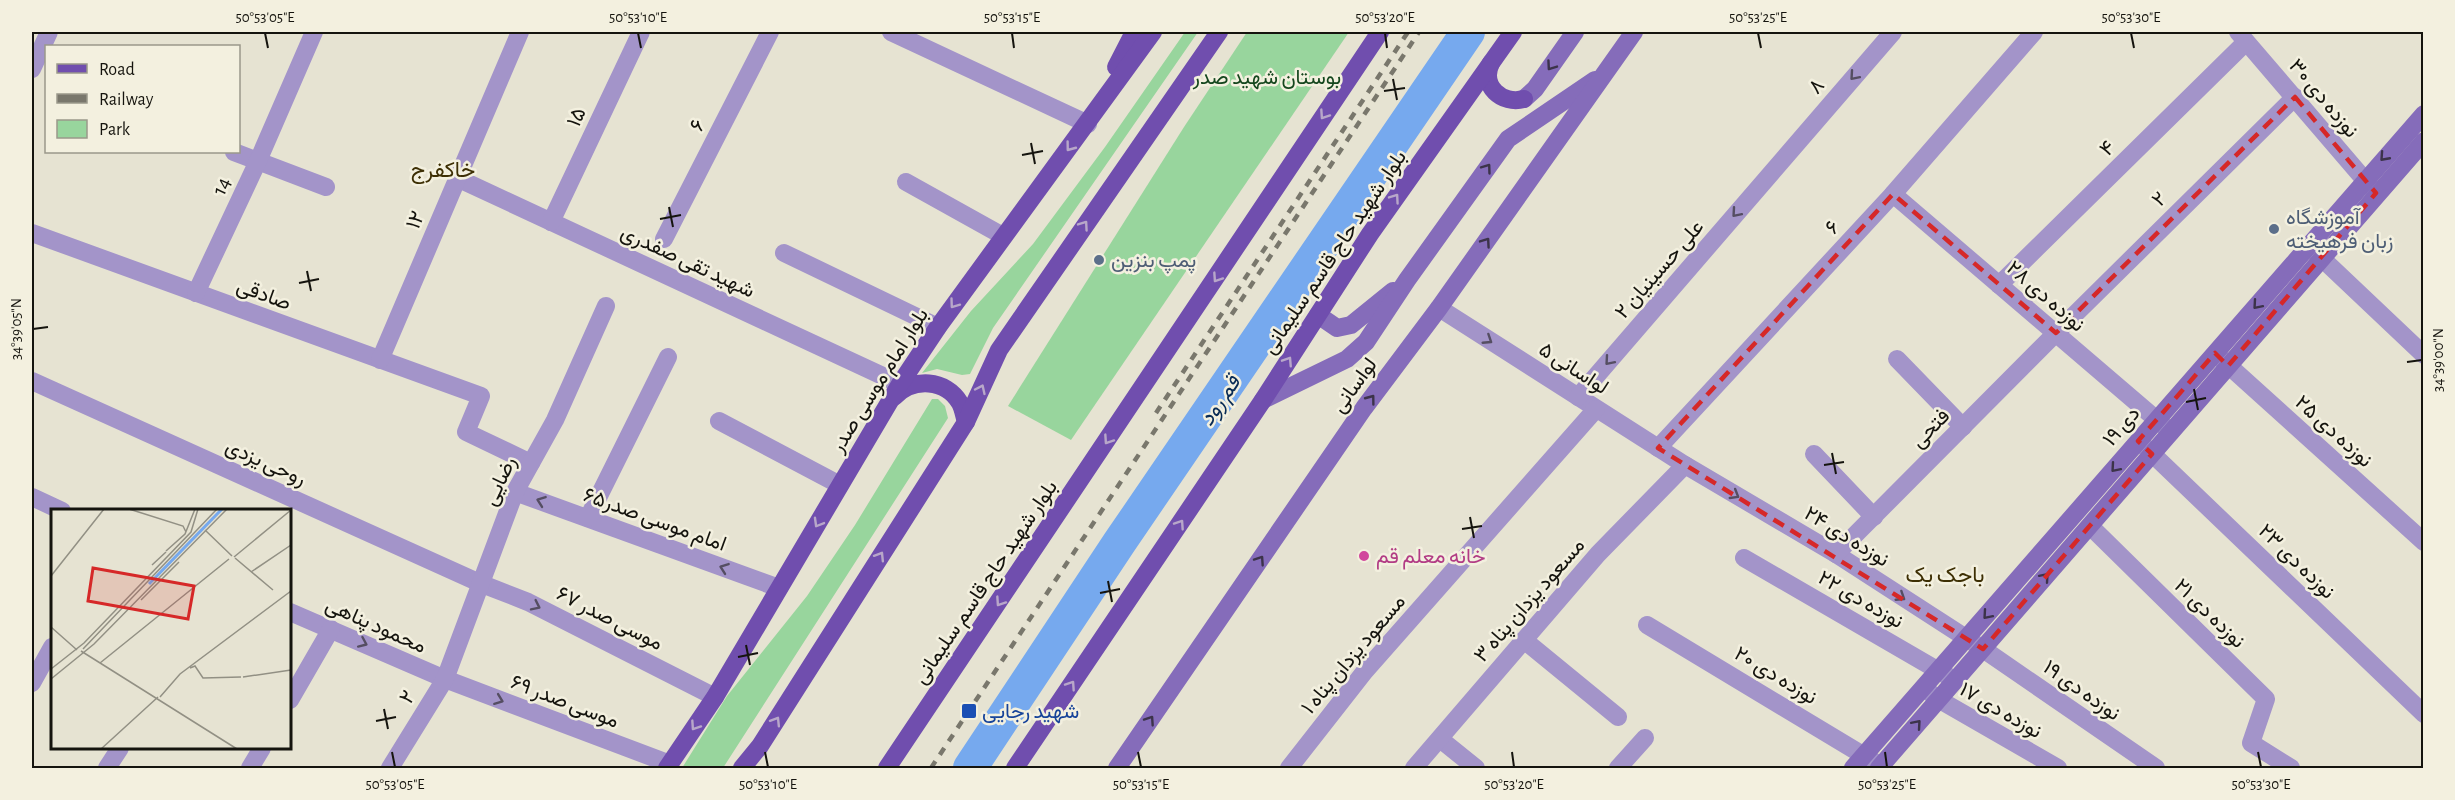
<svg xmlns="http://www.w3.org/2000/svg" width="2455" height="800" font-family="'Alegreya Sans',Vazirmatn,sans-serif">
	<rect width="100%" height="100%" fill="#e6e3d2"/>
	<g fill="#98d59d">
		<polygon points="1185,32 1198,32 993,328 970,374 962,375 937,369 922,373 971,311 1033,244 1105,147"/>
		<polygon points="1247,32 1349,32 1071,440 1008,406 1184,127"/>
		<polygon points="932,399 938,399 945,406 948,418 723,768 682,768 727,696 807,596 855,525"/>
	</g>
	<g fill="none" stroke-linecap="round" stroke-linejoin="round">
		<polyline stroke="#76a9ee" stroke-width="34" points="970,768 1119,543 1468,32"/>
		<g stroke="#a394c9" stroke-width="18">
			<polyline points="891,32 1088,124"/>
			<polyline points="2238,32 2375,192"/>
			<polyline points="32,69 49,32"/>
			<polyline points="234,152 326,187"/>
			<polyline points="457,178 900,384"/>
			<polyline points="906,182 1003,236"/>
			<polyline points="1893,194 2171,432"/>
			<polyline points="551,222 641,32"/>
			<polyline points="32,233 481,396 466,432 531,463"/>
			<polyline points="664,239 770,32"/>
			<polyline points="2312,249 2424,355"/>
			<polyline points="784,253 938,327"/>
			<polyline points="1999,285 2246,42"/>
			<polyline points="196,293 258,161 314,32"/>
			<polyline points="1439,308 1685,465 1836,554 1983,649 2156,768"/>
			<polyline points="2218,356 2424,542"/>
			<polyline points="1897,359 1963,427"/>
			<polyline points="380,360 520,32"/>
			<polyline points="32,381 482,584 528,602 715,697"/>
			<polyline points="1578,397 1893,32"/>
			<polyline points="719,421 840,485"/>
			<polyline points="2142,444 2424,714"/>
			<polyline points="1658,448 1893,194 2034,32"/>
			<polyline points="1814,454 1874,517"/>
			<polyline points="515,492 779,588"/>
			<polyline points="32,497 62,511"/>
			<polyline points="588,518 668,357"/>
			<polyline points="2090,526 2266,699 2251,743 2291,768"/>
			<polyline points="1836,554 2056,333 2295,97"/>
			<polyline points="1744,558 1951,678"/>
			<polyline points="290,612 445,679 670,764"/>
			<polyline points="1647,625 1881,766"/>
			<polyline points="1524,640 1618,717"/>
			<polyline points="32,683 52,647"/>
			<polyline points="1924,688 1938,699 2058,768"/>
			<polyline points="290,700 331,629"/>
			<polyline points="1440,739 1476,768"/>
			<polyline points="107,768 120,748"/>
			<polyline points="250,768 262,748"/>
			<polyline points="390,768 445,679 515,492 555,420 606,306"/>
			<polyline points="1289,768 1365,671 1596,409"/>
			<polyline points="1414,768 1598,554 1685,465"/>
			<polyline points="1618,768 1645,738"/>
		</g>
		<g stroke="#856cba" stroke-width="18">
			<polyline points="1524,99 1535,89 1575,32"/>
			<polyline points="1318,315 1337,328 1351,325 1393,291"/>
			<polyline points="1263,400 1347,359 1366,342 1407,280 1508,139 1595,80"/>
			<polyline points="1117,768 1364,408 1439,308 1634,32"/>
			<polyline points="1853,768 2424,114"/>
			<polyline points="1879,768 2424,141"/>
		</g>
		<g stroke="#704eae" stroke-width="18">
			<path d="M1491 63C1480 86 1502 105 1524 99"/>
			<polyline points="1116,67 1134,32"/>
			<path d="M894 397C913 377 946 379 960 403 963 408 964 416 966 422"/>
			<polyline points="667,768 715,697 900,384 938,327 1153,32"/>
			<polyline points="742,768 760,746 966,422 999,350 1219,32"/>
			<polyline points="887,768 1380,32"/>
			<polyline points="1015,768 1263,400 1370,234 1513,32"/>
		</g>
		<g stroke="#79776c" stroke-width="4.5" stroke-dasharray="8 8" stroke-linecap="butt">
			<polyline points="1156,413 1408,32"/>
			<polyline points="931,768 1419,32"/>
		</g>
	</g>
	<defs><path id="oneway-chevron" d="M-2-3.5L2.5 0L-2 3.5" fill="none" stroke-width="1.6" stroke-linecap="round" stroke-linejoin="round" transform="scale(1.5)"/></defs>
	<g stroke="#3c334a">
		<use href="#oneway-chevron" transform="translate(1551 66) rotate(125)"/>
		<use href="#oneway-chevron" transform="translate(2384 157) rotate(132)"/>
		<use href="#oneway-chevron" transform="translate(1487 168) rotate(-54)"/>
		<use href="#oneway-chevron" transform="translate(1486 242) rotate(-55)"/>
		<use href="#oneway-chevron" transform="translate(2257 305) rotate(131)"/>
		<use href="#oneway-chevron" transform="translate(1371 399) rotate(-53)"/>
		<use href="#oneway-chevron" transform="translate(2115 468) rotate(131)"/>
		<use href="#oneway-chevron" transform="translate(1260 560) rotate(-56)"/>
		<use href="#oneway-chevron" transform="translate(2045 577) rotate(-49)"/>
		<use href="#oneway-chevron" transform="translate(1987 615) rotate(131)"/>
		<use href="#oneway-chevron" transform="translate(1150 720) rotate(-56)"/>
		<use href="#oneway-chevron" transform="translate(1917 724) rotate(-49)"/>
	</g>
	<g stroke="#554e62">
		<use href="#oneway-chevron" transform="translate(1854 76) rotate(131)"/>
		<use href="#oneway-chevron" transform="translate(1736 213) rotate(131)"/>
		<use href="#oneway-chevron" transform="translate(1488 340) rotate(33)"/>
		<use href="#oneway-chevron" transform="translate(1609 361) rotate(131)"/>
		<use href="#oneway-chevron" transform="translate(1735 495) rotate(31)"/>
		<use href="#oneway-chevron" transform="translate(541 501) rotate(-160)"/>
		<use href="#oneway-chevron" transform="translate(724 568) rotate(-160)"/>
		<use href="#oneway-chevron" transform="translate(1901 597) rotate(33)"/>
		<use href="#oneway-chevron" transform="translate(536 606) rotate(26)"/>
		<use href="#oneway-chevron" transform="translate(363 643) rotate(24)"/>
		<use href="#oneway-chevron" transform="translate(499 700) rotate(21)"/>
	</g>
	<g stroke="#b8a7c9">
		<use href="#oneway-chevron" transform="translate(1324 115) rotate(124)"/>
		<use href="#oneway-chevron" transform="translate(1070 147) rotate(127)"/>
		<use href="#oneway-chevron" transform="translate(1395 198) rotate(-55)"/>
		<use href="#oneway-chevron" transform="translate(1084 225) rotate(-55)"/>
		<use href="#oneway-chevron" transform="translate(1217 278) rotate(124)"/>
		<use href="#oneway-chevron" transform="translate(954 304) rotate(126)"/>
		<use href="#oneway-chevron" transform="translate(1288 361) rotate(-57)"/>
		<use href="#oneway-chevron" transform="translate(981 389) rotate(-65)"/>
		<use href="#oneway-chevron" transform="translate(1108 440) rotate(124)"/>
		<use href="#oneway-chevron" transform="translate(818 523) rotate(120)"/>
		<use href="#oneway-chevron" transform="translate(1180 524) rotate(-56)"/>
		<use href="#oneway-chevron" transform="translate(880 556) rotate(-58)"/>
		<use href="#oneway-chevron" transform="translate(1000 602) rotate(124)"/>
		<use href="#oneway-chevron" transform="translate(1071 685) rotate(-56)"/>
		<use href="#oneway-chevron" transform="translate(776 721) rotate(-58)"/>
		<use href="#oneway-chevron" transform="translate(695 726) rotate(124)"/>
	</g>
	<path fill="none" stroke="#d62828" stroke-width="4.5" stroke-dasharray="12 8" stroke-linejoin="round" d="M2295 97 2376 193 2228 366 2215 353 2138 441 2152 454 1983 649 1658 448 1893 194 2056 333Z"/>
	<path fill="none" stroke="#15140e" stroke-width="2" d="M265 33 268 48M638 33 641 48M1012 33 1014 48M1385 33 1387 48M1758 33 1761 48M2131 33 2134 48M1393 79 1397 100M1384 91 1405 88M1031 143 1035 164M1022 155 1043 151M669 207 673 227M660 219 681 215M307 271 311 291M299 283 319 279M33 329 48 327M2407 362 2422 360M2194 389 2198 410M2186 402 2206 398M1832 453 1836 474M1824 465 1844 462M1470 517 1474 538M1462 529 1482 526M1108 581 1112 602M1100 593 1120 589M746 645 750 665M738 657 758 653M384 709 388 729M376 721 396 717M392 752 395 767M765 752 768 767M1138 752 1141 767M1512 752 1514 767M1885 752 1887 767M2258 752 2261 767"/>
	<g fill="#5c6f8a" stroke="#f3f0df" stroke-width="2">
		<circle cx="2274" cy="229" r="6"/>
		<circle cx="1099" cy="260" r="6"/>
	</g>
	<circle fill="#d1479c" stroke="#f3f0df" stroke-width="2" cx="1364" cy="556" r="6"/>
	<rect fill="#1a4fb4" stroke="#f3f0df" stroke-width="2" x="961" y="703" width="16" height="16" rx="3"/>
	<g text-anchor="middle" stroke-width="5" stroke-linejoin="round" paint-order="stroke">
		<g font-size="21" fill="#14461d" stroke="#f3f0df">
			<text x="1267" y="84">بوستان شهید صدر</text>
		</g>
		<g font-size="21" fill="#15140e" stroke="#f3f0df">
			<text transform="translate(1816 86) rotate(-49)" y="7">۸</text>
			<text transform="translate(2324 98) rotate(50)" y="7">نوزده دی ۳۰</text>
			<text transform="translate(576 117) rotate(-65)" y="7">۱۵</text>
			<text transform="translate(697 125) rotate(-63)" y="7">۶</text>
			<text transform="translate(2107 148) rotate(-45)" y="7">۴</text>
			<text transform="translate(221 186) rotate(-65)" y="7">14</text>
			<text transform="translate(2159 199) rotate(-45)" y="7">۲</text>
			<text transform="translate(415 220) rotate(-67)" y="7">۱۲</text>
			<text transform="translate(1832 227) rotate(-47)" y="7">۶</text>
			<text transform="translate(1334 252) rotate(-56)" y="7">بلوار شهید حاج قاسم سلیمانی</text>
			<text transform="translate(688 261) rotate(25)" y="7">شهید تقی صفدری</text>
			<text transform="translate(1659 269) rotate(-49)" y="7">۲ علی حسینیان</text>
			<text transform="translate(264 294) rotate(20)" y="7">صادقی</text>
			<text transform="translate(2046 296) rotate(41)" y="7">نوزده دی ۲۸</text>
			<text transform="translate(1574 368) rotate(33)" y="7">لواسانی ۵</text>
			<text transform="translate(879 380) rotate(-58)" y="7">بلوار امام موسی صدر</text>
			<text transform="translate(1354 385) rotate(-54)" y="7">لواسانی</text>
			<text transform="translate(2121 426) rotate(-49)" y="7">۱۹ دی</text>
			<text transform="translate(1930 428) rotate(-45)" y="7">فتحی</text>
			<text transform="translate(2334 431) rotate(42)" y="7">نوزده دی ۲۵</text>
			<text transform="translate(266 462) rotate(24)" y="7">روحی یزدی</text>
			<text transform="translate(499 481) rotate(-65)" y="7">رضایی</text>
			<text transform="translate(655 519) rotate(20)" y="7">امام موسی صدر۶۵</text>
			<text transform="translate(1847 536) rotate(32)" y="7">نوزده دی ۲۴</text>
			<text transform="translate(2297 561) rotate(44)" y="7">نوزده دی ۲۳</text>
			<text transform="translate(985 582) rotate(-56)" y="7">بلوار شهید حاج قاسم سلیمانی</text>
			<text transform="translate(1861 599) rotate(30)" y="7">نوزده دی ۲۲</text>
			<text transform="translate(1529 600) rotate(-49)" y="7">۳ مسعود یزدان پناه</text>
			<text transform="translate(2210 613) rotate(44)" y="7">نوزده دی ۲۱</text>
			<text transform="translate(610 618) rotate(27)" y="7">موسی صدر ۶۷</text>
			<text transform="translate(376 625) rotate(24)" y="7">محمود پناهی</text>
			<text transform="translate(1353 654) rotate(-50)" y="7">۱ مسعود یزدان پناه</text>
			<text transform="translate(1776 675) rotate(31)" y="7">نوزده دی ۲۰</text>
			<text transform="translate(2082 690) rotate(35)" y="7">نوزده دی ۱۹</text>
			<text transform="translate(407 697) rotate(-58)" y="7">۲</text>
			<text transform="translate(565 701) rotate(21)" y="7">موسی صدر ۶۹</text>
			<text transform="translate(2001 710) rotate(30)" y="7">نوزده دی ۱۷</text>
		</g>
		<g font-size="21" fill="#4e5e75" stroke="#f3f0df" text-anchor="start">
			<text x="2286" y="224">آموزشگاه<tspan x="2286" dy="24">زبان فرهیخته</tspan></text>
			<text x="1111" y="267">پمپ بنزین</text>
		</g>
		<g font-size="21" fill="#b23c85" stroke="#f3f0df" text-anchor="start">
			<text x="1376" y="563">خانه معلم قم</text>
		</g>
		<g font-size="21" fill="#164399" stroke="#f3f0df" text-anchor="start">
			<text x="982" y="718">شهید رجایی</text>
		</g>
		<g font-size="22" fill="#3d2f04" stroke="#f3f0df">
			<text x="443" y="177">خاکفرج</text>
			<text x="1945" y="582">باجک یک</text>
		</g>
		<g font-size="22" font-style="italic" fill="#082b55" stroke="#f3f0df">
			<text transform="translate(1219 400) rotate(-56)" y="8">قم رود</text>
		</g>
	</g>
	<g transform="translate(51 509)">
		<rect width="240" height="240" fill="#e6e3d2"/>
		<path fill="none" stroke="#76a9ee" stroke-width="3" d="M98 75 171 0"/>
		<path fill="none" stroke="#929084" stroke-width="1.5" d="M78 0 132 17 135 23M154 21 181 47M115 42 134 25 144 0M183 48 240 1M184 49 222 81M101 56 115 43M200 63 240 36M0 67 53 0M90 91 128 53M0 118 26 141M32 140 166 0M30 142 186 240M49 154 178 50M139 159 144 157 152 169 190 168M0 160 33 134 140 23 147 0M192 168 240 161M0 170 43 135 176 0M109 188 129 165 240 82M50 240 107 188"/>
		<path fill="#d62828" fill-opacity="0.15" stroke="#d62828" stroke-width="3" d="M42 59 143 77 137 110 37 92Z"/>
		<rect width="240" height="240" fill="none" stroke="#15140e" stroke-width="3"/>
	</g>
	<rect width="2455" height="800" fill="none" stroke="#f3f0df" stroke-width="66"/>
	<rect x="45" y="45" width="195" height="108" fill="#f3f0df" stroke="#9a988b" stroke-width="1.5"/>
	<rect x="57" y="64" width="30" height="9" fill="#704eae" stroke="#9a988b" stroke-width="1.5"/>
	<text x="99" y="75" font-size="18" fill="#15140e">Road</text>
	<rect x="57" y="94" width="30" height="9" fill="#79776c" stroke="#9a988b" stroke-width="1.5"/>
	<text x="99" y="105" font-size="18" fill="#15140e">Railway</text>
	<rect x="57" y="120" width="30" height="18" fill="#98d59d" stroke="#9a988b" stroke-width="1.5"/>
	<text x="99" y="135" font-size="18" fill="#15140e">Park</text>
	<rect x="33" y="33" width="2389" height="734" fill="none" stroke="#15140e" stroke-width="2"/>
	<g font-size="15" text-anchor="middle" fill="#15140e">
		<text x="265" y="22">50°53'05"E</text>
		<text x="638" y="22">50°53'10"E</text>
		<text x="1012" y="22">50°53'15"E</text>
		<text x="1385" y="22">50°53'20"E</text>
		<text x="1758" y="22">50°53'25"E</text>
		<text x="2131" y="22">50°53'30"E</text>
		<text transform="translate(16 329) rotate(-90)" y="5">34°39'05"N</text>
		<text transform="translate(2438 360) rotate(-90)" y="5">34°39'00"N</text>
		<text x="395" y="789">50°53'05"E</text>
		<text x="768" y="789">50°53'10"E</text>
		<text x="1141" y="789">50°53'15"E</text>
		<text x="1514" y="789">50°53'20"E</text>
		<text x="1887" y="789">50°53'25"E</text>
		<text x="2261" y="789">50°53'30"E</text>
	</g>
</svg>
